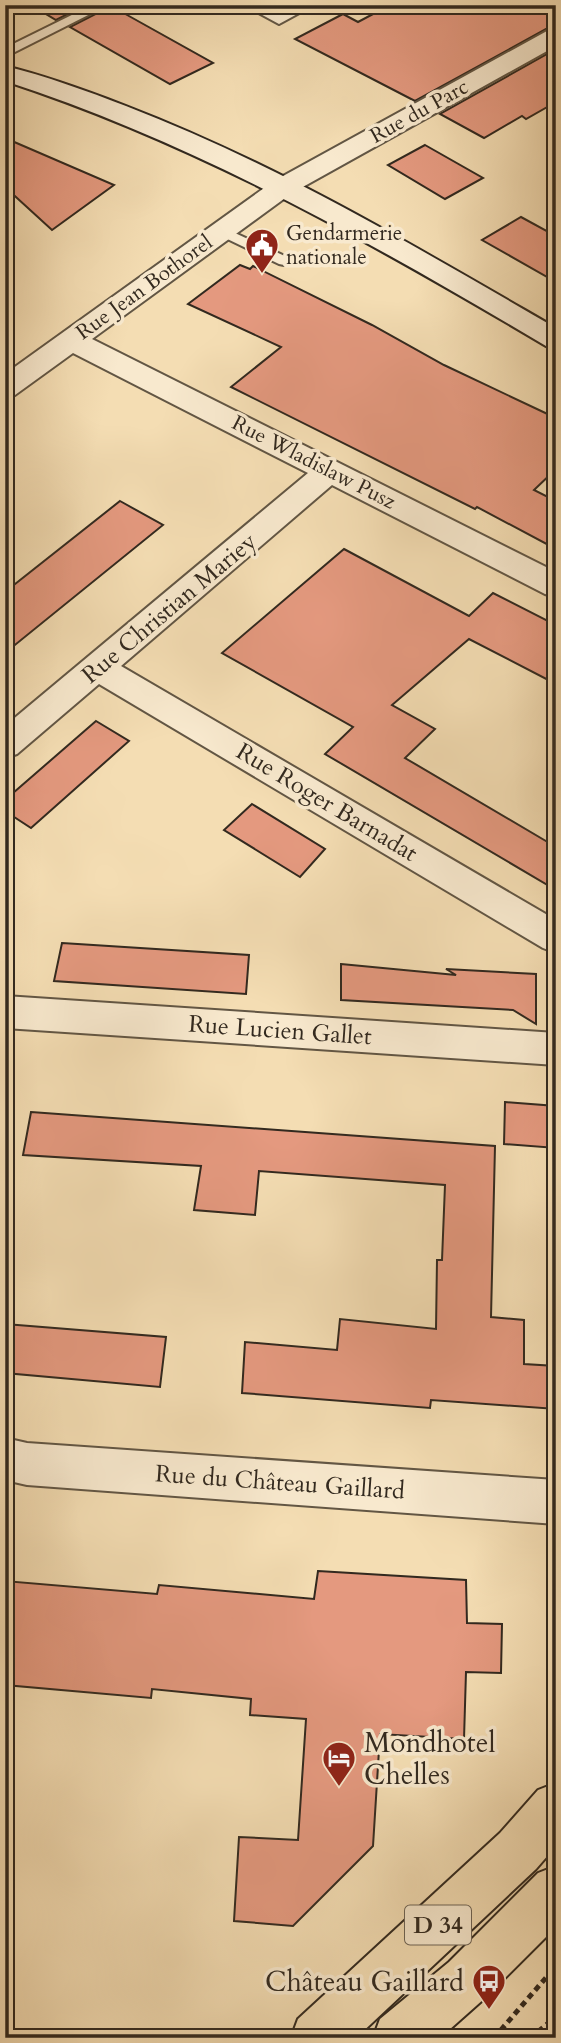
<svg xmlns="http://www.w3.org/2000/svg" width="561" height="2043" font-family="Cardo,serif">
	<rect width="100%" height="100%" fill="#f4ddb3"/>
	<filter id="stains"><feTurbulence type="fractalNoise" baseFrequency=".00286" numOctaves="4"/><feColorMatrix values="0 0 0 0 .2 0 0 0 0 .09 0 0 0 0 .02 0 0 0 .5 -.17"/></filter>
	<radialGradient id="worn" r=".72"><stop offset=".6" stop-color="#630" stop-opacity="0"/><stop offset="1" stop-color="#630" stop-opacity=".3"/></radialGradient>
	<g fill="#e4997f" stroke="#32291f" stroke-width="2">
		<polygon points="31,5 86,5 56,20"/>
		<polygon points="390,5 556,5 556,27 546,29 415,101 295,39 343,14 358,22"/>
		<polygon points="111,6 213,63 170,84 70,27"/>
		<polygon points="556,49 556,102 526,119 522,116 484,138 440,114"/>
		<polygon points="5,138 114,185 52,230 5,187"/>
		<polygon points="425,145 483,178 445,199 388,165"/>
		<polygon points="521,217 556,236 556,282 482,240"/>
		<polygon points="240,265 250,269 253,266 372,325 444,365 556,418 556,469 534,490 556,501 556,549 477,507 475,509 231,387 281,347 188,304"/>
		<polygon points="120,501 163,525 5,653 5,592"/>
		<polygon points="344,549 469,616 493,593 556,625 556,684 469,639 392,705 435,729 405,758 556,847 556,890 325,754 353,727 222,653"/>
		<polygon points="96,721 129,741 31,828 5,811 5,800"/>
		<polygon points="252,804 325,849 300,877 224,830"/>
		<polygon points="62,943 249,955 246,994 54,981"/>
		<polygon points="341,964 456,975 446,969 536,974 536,1024 513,1010 341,1000"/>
		<polygon points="505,1102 556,1106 556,1148 504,1144"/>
		<polygon points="31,1112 495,1146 491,1317 524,1320 524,1364 556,1366 556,1409 431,1400 430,1408 242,1393 245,1342 337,1350 340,1319 436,1329 437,1260 442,1260 445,1185 259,1171 255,1215 194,1210 201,1166 23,1155"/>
		<polygon points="5,1324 166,1337 160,1387 5,1373"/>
		<polygon points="318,1571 466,1580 467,1623 502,1624 501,1673 466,1672 464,1739 380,1734 373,1846 293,1926 234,1921 239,1837 298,1840 306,1719 250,1715 251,1699 152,1689 151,1698 5,1685 5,1581 157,1594 159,1585 314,1599"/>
	</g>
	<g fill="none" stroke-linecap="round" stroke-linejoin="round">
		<defs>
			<g id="lane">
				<polygon points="92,5 108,5 5,57 5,48"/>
				<polygon points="244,5 260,5 279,15 298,5 314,5 279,24"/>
				<polygon points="222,227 289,258 291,261 284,265 279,264 217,234 217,228"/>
			</g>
			<g id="street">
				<polygon points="556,29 556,46 292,193 92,339 556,572 556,597 545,594 332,485 121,666 556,920 556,953 543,948 99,684 17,754 5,758 5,726 308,473 73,353 15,395 5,397 5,374 274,181 547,31"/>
				<polygon points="5,996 556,1033 556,1065 5,1028"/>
				<polygon points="5,1438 27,1443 556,1480 556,1524 27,1485 5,1480"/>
			</g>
			<path id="secondary" d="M5 66C46 76 87 91 126 106 277 164 416 247 556 328V349L546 346C372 243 198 144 5 81Z"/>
			<g id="primary">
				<polygon points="556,1783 556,1846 536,1869 356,2038 291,2038 298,2019 500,1833 538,1790"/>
				<polygon points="556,1866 556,1927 485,1998 440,2038 373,2038 380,2019 449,1962 538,1873"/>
			</g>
		</defs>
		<use href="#lane" stroke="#625644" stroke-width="4"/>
		<use href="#street" stroke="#625644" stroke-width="4"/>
		<use href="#secondary" stroke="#32291f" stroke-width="4"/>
		<use href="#primary" stroke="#32291f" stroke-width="4"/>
		<g stroke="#32291f" stroke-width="5" stroke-dasharray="6 4.5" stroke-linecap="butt">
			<polyline points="494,2038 556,1966"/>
			<polyline points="530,2038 556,2017"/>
		</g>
		<use href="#lane" fill="#f8e9ce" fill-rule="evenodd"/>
		<use href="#street" fill="#f8e9ce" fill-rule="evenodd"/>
		<use href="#secondary" fill="#f8e9ce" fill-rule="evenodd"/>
		<use href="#primary" fill="#f4ddb3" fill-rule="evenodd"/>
	</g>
	<defs>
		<symbol id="civic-pin" viewBox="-11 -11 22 30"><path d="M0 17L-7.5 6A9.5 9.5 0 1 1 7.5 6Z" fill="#8f2418" stroke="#f8e9ce"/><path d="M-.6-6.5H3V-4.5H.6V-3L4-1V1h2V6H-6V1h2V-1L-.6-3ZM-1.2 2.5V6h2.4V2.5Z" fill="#fff"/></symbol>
		<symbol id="hotel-pin" viewBox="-11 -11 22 30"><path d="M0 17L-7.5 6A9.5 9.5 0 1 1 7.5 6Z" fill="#8f2418" stroke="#f8e9ce"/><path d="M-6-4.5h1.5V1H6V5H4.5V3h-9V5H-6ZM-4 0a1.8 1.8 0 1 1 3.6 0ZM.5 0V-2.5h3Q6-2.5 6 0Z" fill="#fff"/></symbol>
		<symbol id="bus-pin" viewBox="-11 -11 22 30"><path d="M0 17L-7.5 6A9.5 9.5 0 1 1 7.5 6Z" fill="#8f2418" stroke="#f8e9ce"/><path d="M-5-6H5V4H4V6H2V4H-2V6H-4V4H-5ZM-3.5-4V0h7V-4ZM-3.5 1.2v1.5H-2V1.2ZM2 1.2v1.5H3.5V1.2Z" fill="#fff"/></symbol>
	</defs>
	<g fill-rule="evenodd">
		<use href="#civic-pin" x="243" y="226" width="38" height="52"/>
		<use href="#hotel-pin" x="320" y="1739" width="38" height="52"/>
		<use href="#bus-pin" x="470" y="1962" width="38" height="52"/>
	</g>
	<g text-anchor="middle" stroke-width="7" stroke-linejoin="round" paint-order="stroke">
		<g font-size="21" fill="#32291f" stroke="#f8e9ce">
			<text transform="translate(419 111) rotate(-29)" y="7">Rue du Parc</text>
			<text transform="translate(144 287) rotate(-36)" y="7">Rue Jean Bothorel</text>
			<text transform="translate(314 462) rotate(27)" y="7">Rue Wladislaw Pusz</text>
		</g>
		<g font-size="21" fill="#32291f" stroke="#f8e9ce" text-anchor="start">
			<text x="286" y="240">Gendarmerie<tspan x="286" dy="24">nationale</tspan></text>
		</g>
		<rect fill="#f8e9ce" stroke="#6d6354" stroke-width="2" x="405" y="1905.5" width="66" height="39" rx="5"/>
		<g font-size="23" font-weight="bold" fill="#32291f">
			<text x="438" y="1933">D 34</text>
		</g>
		<g font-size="24" fill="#32291f" stroke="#f8e9ce">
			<text transform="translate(169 608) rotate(-40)" y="8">Rue Christian Mariey</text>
			<text transform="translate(327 802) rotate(31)" y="8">Rue Roger Barnadat</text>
			<text transform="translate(280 1030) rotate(4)" y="8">Rue Lucien Gallet</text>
			<text transform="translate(280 1482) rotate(4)" y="8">Rue du Château Gaillard</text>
		</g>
		<g font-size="28" fill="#32291f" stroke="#f8e9ce" text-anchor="start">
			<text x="364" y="1752">Mondhotel<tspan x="364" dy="32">Chelles</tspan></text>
			<text x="464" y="1991" text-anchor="end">Château Gaillard</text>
		</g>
	</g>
	<rect width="561" height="2043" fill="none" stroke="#f4ddb3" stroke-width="28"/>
	<rect x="7" y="7" width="547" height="2029" fill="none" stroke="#32291f" stroke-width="3.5"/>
	<rect x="14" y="14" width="533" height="2015" fill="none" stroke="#32291f" stroke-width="2"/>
	<rect width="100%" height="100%" filter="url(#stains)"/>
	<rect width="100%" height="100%" fill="url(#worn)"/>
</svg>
